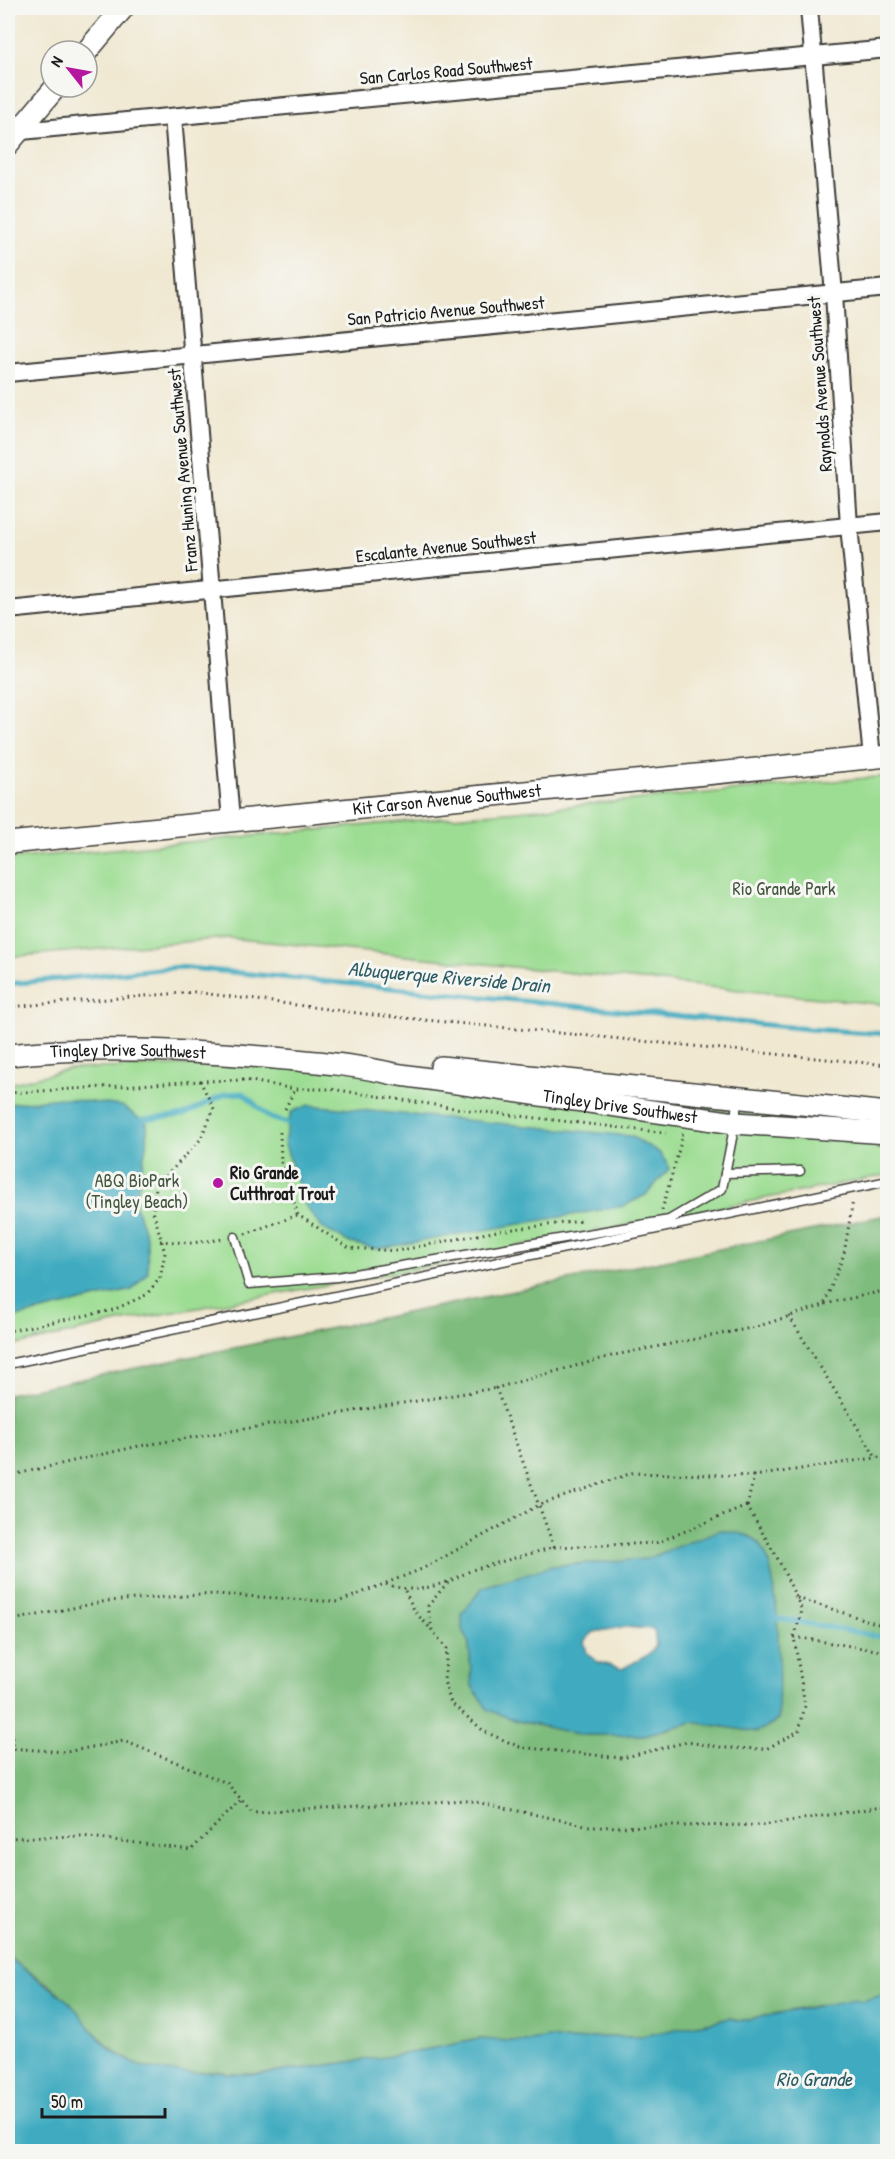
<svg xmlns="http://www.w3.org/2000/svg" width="895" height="2159" font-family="'Patrick Hand',sans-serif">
	<rect width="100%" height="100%" fill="#f6f6f2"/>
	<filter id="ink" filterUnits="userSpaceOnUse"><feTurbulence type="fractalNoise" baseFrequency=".0167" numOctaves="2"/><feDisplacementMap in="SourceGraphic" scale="12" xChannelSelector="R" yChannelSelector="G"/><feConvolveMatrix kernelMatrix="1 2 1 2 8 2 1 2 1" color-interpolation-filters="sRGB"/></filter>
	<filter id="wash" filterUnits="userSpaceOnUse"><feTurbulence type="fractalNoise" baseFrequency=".008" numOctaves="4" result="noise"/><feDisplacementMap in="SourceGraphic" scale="24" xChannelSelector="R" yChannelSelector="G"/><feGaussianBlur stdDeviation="1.35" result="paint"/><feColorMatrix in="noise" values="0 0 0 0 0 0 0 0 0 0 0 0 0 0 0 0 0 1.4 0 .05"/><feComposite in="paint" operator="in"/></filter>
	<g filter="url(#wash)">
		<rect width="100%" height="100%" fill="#f0e8d1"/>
		<g fill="#9ddd93" stroke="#5c7c58" stroke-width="1.5">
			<polygon points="887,776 887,1005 229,938 8,957 8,859"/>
			<polygon points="194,1065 471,1069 887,1136 887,1175 518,1246 449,1263 119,1322 8,1347 8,1084 70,1069"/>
		</g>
		<path fill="#7ebc7d" stroke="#4d6c4c" stroke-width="1.5" fill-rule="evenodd" d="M887 1215V1994L862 2001 820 2005 738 2021 731 2018 637 2037H596L571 2041 549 2038 525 2042 480 2039 399 2055 264 2074H227L222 2071C157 2076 132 2074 87 2024 76 2012 65 1997 52 1987 38 1976 21 1968 8 1956V1394ZM720 1530 771 1577 778 1639V1720L757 1732 693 1722 644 1735H582L514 1720 488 1709 472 1686 469 1644 552 1566 647 1559Z"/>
		<g fill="#41abc0" stroke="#2e646e" stroke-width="1.5" fill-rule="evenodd">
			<polygon points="60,1098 122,1106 147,1124 147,1141 135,1204 147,1239 148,1272 132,1290 8,1319 8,1104"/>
			<polygon points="309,1105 631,1136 659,1152 670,1168 646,1195 624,1206 376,1249 350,1243 322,1228 306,1207 284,1142 291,1112"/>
			<path d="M720 1530C734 1533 753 1533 762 1547 782 1579 779 1680 778 1720L757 1732 693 1722 644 1735H582L514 1720 488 1710 472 1686 469 1644 462 1629V1614L483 1587 552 1566 647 1559ZM624 1627 654 1629 656 1645 648 1655 622 1669 598 1662 587 1653 584 1641 594 1632Z"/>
			<path d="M8 1956C28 1975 53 1986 73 2006 82 2016 90 2028 99 2038 133 2075 175 2075 222 2071L227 2074H264L399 2055 480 2039 525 2042 549 2038 571 2041 596 2037H637L731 2018 739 2021 855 1999 862 2001 887 1994V2151H8Z"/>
		</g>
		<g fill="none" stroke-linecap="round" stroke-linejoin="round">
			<g stroke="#41abc0" stroke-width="5">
				<polyline points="8,984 179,967 809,1029 888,1034"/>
				<polyline points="141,1120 184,1115 226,1094 243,1093 270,1118 288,1123"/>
				<polyline points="776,1618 888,1638"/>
			</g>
		</g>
	</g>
	<g filter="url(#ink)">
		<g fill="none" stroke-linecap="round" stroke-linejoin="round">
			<defs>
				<g id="service">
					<polyline points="725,1173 800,1171"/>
					<polyline points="235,1237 249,1284 337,1277 669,1220 722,1189 735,1123 737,1099"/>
					<polyline points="8,1364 888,1181"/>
				</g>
				<g id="minor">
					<polyline points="809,8 834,294 849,526 872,758"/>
					<polyline points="173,117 231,821"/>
					<polyline points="11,132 888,49"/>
					<polyline points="8,373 888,288"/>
					<polyline points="8,610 888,522"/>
				</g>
				<g id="tertiary">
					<polyline points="87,51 123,8"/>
					<polyline points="8,144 56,87"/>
					<path id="s1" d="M8 843 888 756"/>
					<path id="s2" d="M8 1055C93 1046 178 1050 263 1057 307 1061 351 1064 394 1074L735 1123 888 1133"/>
					<polyline points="441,1067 888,1113"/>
				</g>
			</defs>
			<use href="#service" stroke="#3c3b37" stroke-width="11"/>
			<use href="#minor" stroke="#3c3b37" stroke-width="20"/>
			<use href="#tertiary" stroke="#3c3b37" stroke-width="24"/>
			<g stroke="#3c3b37" stroke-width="3" stroke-dasharray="1.5 4.5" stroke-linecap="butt">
				<polyline points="8,1007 194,992 374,1015 888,1065"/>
				<polyline points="200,1081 245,1080 295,1089"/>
				<polyline points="8,1093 200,1081 214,1109 200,1140 156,1187 153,1211 165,1253 160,1278 146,1295 113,1310 8,1331"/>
				<polyline points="285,1109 295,1089 331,1089 468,1110 666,1133"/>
				<polyline points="280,1132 281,1162 298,1215 349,1248 397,1251 497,1231 581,1221"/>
				<polyline points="662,1210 683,1135 681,1135"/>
				<polyline points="245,1234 298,1215"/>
				<polyline points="160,1241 191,1243 224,1239"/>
				<polyline points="825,1304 888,1290"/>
				<polyline points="789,1316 875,1456"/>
				<polyline points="8,1476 139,1446 496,1388"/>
				<polygon points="747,1506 779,1561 802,1610 794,1637 805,1706 799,1731 766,1749 727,1748 687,1742 622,1758 520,1747 485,1732 451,1703 444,1681 447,1649 432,1630 428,1606 448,1582 472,1570 554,1547 656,1543"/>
				<polyline points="747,1506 754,1476 888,1456"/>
				<polyline points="554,1547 496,1388 615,1355 756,1327 824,1305 844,1254 853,1200"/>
				<path d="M386 1584C409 1592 424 1590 446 1582"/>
				<polyline points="405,1591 415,1612 431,1629"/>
				<polyline points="797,1598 888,1627"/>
				<polyline points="8,1621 107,1601 214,1594 338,1602 422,1569 539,1505 632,1473 754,1476"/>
				<polyline points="794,1637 888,1652"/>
				<polyline points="8,1726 15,1748"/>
				<polyline points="8,1748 66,1752 124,1741 227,1783 252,1812 466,1800 594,1827 763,1825 888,1806"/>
				<polyline points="8,1838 82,1836 191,1850 241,1800"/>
			</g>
			<use href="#service" stroke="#fff" stroke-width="8"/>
			<use href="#minor" stroke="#fff" stroke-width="16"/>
			<use href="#tertiary" stroke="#fff" stroke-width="21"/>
		</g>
	</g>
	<circle fill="#b5179e" stroke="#f6f6f2" stroke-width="2" cx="218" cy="1183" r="6"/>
	<g text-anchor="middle" stroke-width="6" stroke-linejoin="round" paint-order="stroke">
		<g font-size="18" fill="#1c1c1c" stroke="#f6f6f2">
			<text transform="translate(446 71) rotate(-5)" y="6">San Carlos Road Southwest</text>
			<text transform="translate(446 311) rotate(-5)" y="6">San Patricio Avenue Southwest</text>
			<text transform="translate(820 384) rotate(-94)" y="6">Raynolds Avenue Southwest</text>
			<text transform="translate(183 470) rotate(-95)" y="6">Franz Huning Avenue Southwest</text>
			<text transform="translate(446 547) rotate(-6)" y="6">Escalante Avenue Southwest</text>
			<text dy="6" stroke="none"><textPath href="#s1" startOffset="441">Kit Carson Avenue Southwest</textPath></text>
			<text dy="6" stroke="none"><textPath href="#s2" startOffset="120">Tingley Drive Southwest</textPath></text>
			<text dy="6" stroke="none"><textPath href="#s2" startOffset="616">Tingley Drive Southwest</textPath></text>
		</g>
		<g font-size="18" fill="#435640" stroke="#f6f6f2">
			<text x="784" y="895">Rio Grande Park</text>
			<text x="137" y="1187">ABQ BioPark<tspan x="137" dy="21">(Tingley Beach)</tspan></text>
		</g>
		<g font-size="18" font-weight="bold" fill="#1c1c1c" stroke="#f6f6f2" text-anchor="start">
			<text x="230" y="1179">Rio Grande<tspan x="230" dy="21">Cutthroat Trout</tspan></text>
		</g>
		<g font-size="20" font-style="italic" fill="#2d5c66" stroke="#f6f6f2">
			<text transform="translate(449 977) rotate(5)" y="7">Albuquerque Riverside Drain</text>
			<text x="814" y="2086">Rio Grande</text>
		</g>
	</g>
	<rect width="895" height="2159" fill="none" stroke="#f6f6f2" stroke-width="30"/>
	<g transform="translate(69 69) rotate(301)"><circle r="28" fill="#f6f6f2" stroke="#9f9f9c" stroke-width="1.5"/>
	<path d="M0-4.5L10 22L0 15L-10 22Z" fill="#b5179e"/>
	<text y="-9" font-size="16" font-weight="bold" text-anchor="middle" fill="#1c1c1c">N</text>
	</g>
	<path d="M42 2108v9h123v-9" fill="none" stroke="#1c1c1c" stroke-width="3"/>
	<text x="51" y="2108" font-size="18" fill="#1c1c1c" stroke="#f6f6f2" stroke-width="4.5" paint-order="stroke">50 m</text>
</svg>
